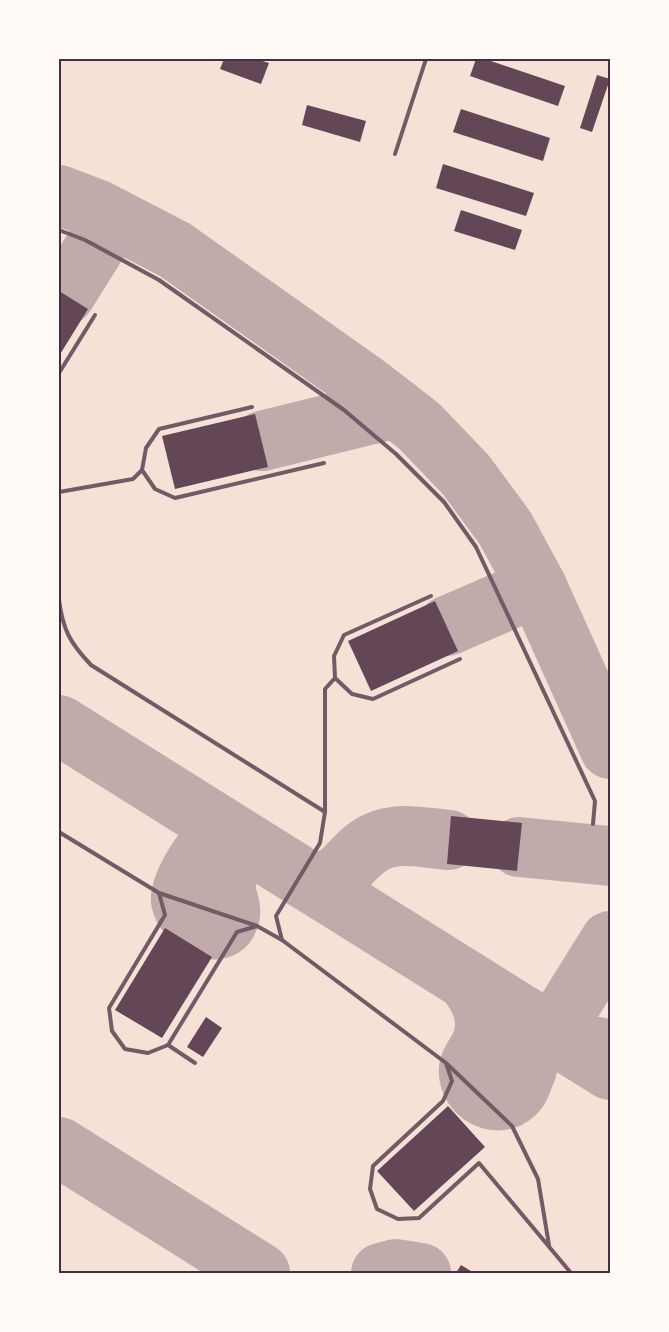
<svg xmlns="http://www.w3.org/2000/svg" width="669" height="1332" font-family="'Varela Round',sans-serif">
	<rect width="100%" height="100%" fill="#f7e1d7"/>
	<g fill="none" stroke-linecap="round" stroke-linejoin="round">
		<g stroke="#c3aaaa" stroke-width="60">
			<polyline points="59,195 96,209 175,250 366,385 419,426 466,475 505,528 537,587 610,749"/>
			<polyline points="65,295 113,218"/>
			<polyline points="262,441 396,408"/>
			<polyline points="447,626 537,587"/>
			<polyline points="59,725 610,1070"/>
			<polyline points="519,847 610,856"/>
			<path d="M228 874C227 878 225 884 226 889 226 898 232 906 230 915 223 945 185 922 181 901 178 889 202 848 213 842 223 836 233 838 243 841"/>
			<path d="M306 880C344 888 347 856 376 842 398 831 426 838 449 840"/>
			<path d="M466 980C483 1000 493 1025 478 1050 472 1060 466 1067 470 1079 476 1100 504 1109 518 1090 522 1085 524 1075 527 1069"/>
			<path d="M599 1047C574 1057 557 1040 564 1015L610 941"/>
			<polyline points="59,1147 260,1273"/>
			<polyline points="381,1273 396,1269 421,1273"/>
		</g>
	</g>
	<g fill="#644757">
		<polygon points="224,59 256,59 269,63 261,84 220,69"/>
		<polygon points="476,59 485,59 565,86 558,106 470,76"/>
		<polygon points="597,75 610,79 592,132 580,128"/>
		<polygon points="307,105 366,121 360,142 302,125"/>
		<polygon points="461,109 550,138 543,161 453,132"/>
		<polygon points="443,164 534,193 526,216 436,188"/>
		<polygon points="461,210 522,230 515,250 454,231"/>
		<polygon points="59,291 88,309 59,356"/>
		<polygon points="255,414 268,467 175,489 162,436"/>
		<polygon points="435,601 458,651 371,691 348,641"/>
		<polygon points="451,816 522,823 517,871 447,864"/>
		<polygon points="165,928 212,957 162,1038 115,1010"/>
		<polygon points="206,1017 222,1028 203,1057 187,1047"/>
		<polygon points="448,1106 485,1147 414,1211 377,1171"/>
		<polygon points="461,1265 474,1273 456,1273"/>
	</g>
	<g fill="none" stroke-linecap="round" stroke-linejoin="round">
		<g stroke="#755966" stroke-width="4">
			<polyline points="395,154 426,59"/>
			<polyline points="59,230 85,240 159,280 344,410 396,454 444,502 476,547 595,801 593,824"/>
			<polyline points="59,373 95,315"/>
			<polyline points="252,407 159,429 146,448 142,470 155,489 175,498 324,463"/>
			<polyline points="59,492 133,479 142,470"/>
			<polyline points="431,596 344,635 334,656 335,678 352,694 373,699 460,659"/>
			<path d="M59 600C63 630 70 643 91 665L325 812"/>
			<polyline points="59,832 159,893 165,915 109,1008 112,1031 125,1049 148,1053 168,1045 237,932 257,926 282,940 446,1063 452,1081 443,1101 373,1166 370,1189 377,1209 398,1219 419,1218 479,1163 571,1273"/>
			<polyline points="159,893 257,926"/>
			<polyline points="282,940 276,916 320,843 325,812 325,689 335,678"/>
			<polyline points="168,1045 195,1063"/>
			<polyline points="447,1064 512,1126 538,1179 549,1245"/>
		</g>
	</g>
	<rect width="669" height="1332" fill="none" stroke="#fffaf5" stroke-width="120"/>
	<rect x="60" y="60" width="549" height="1212" fill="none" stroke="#4a2c40" stroke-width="2"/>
</svg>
